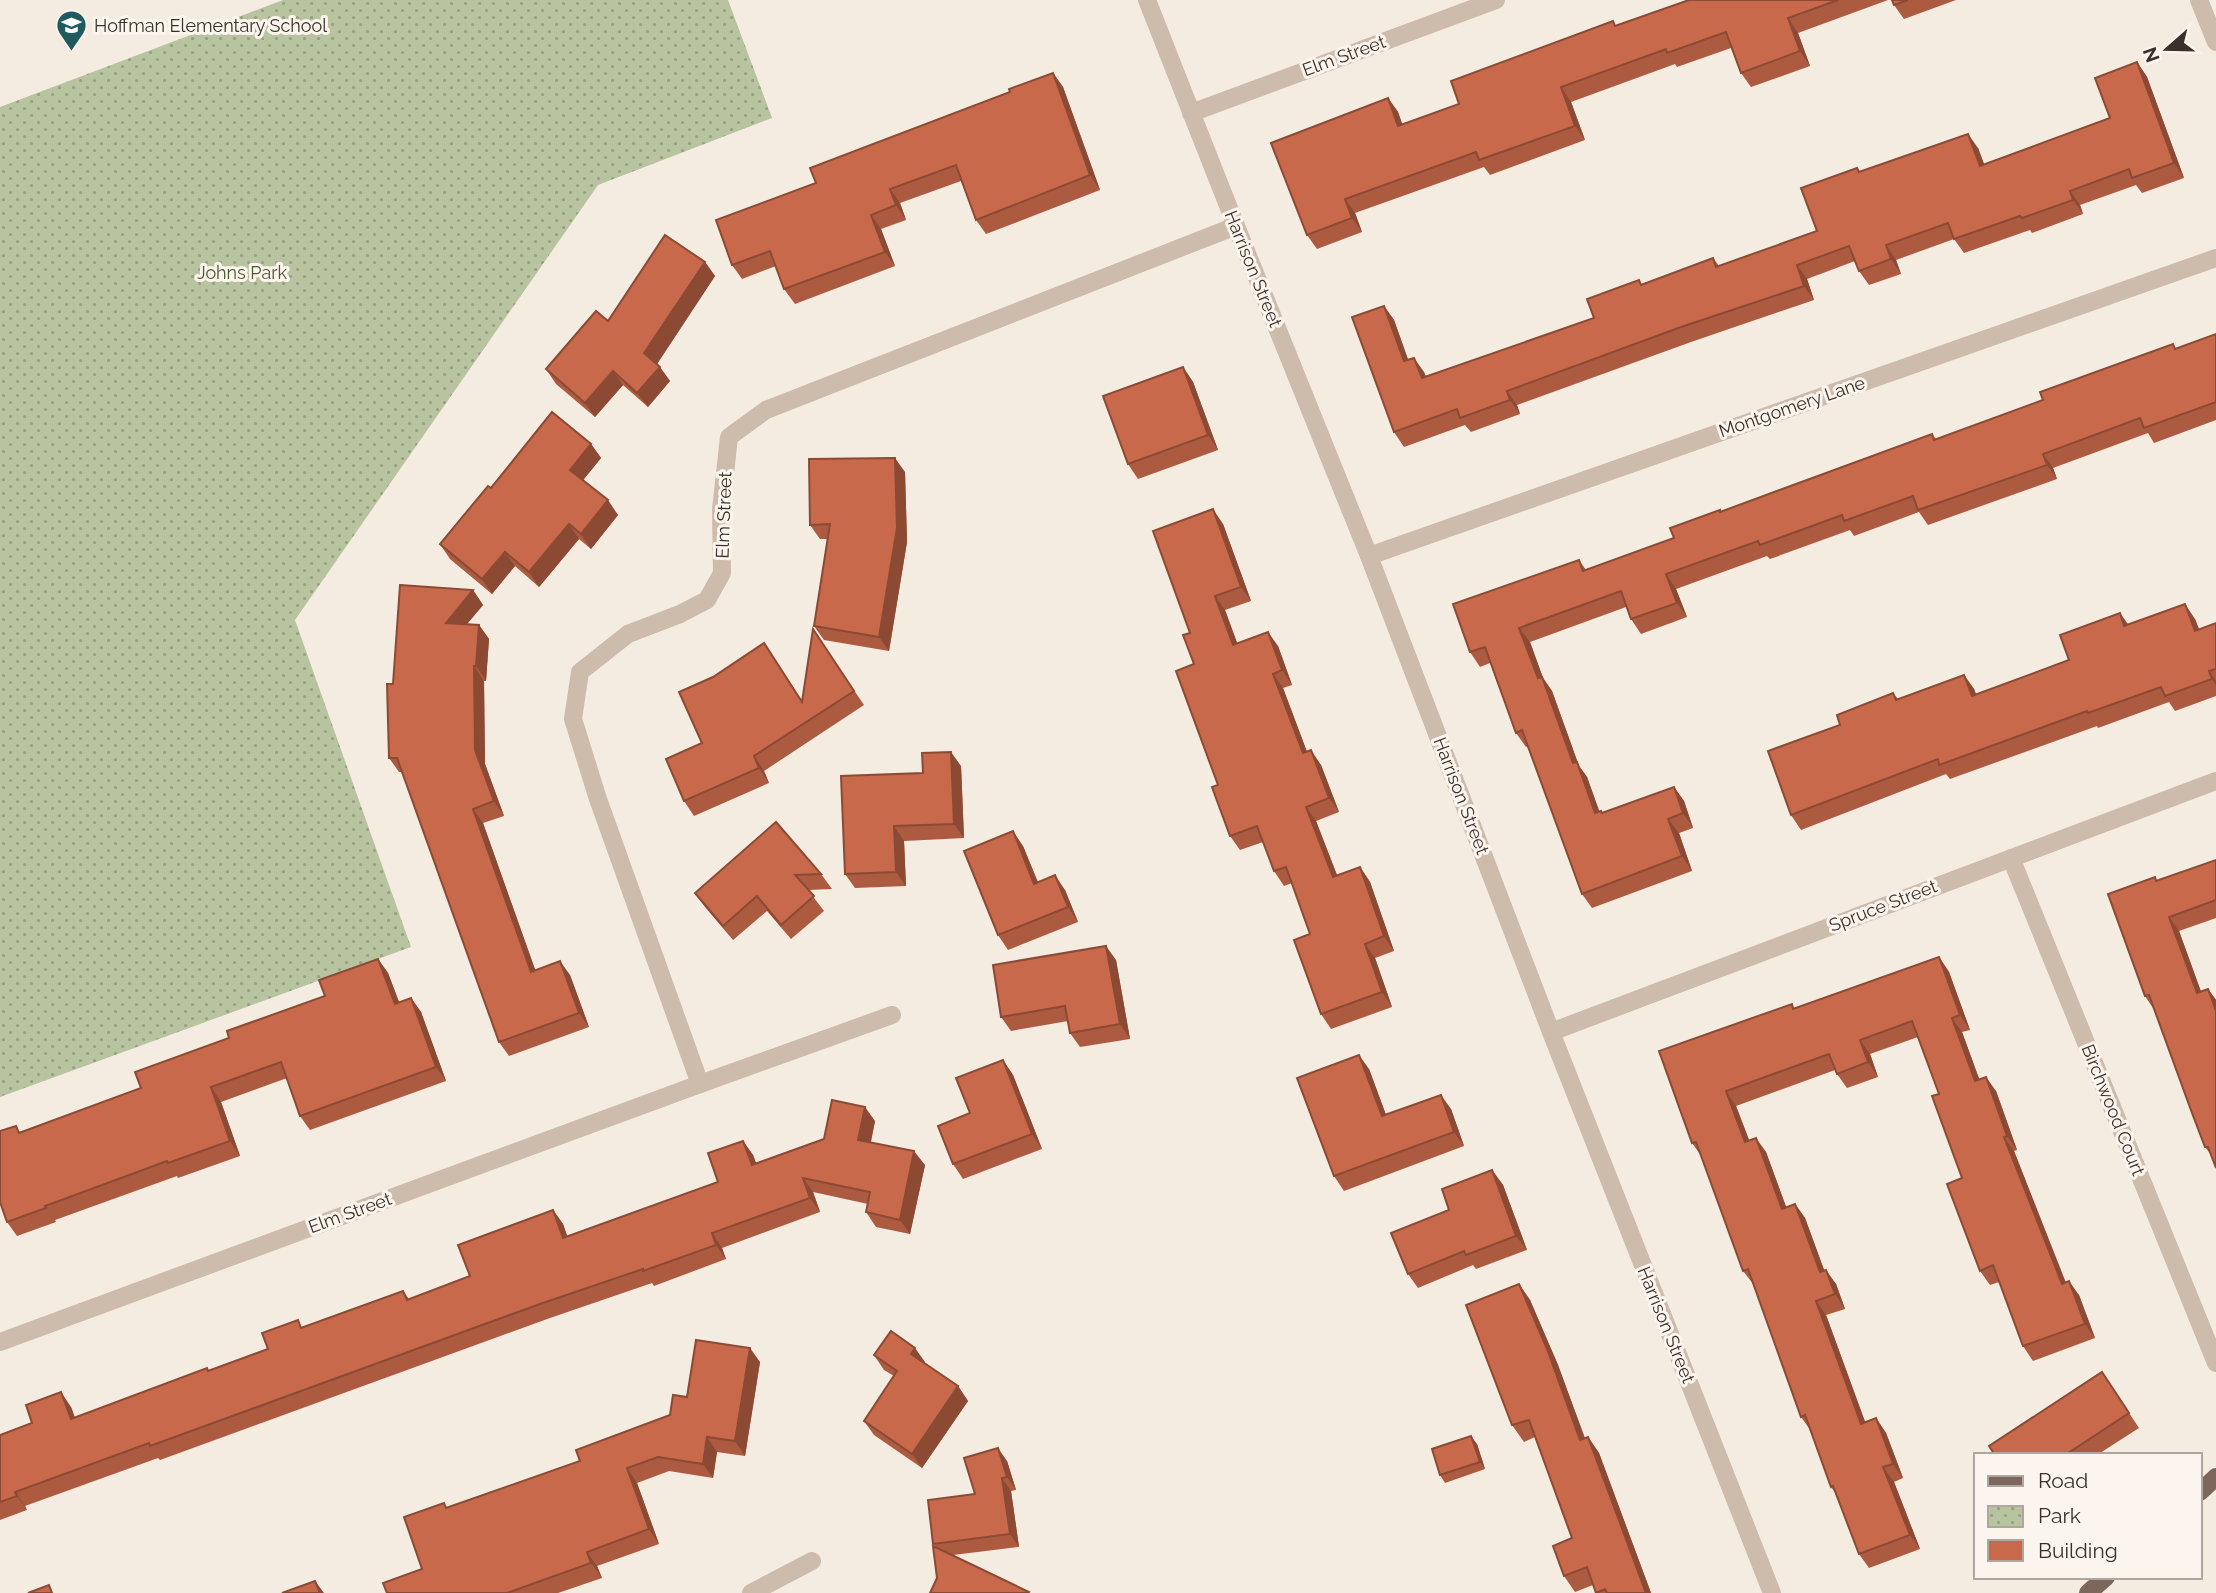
<svg xmlns="http://www.w3.org/2000/svg" width="2216" height="1593" font-family="Raleway,sans-serif">
	<defs>
		<pattern id="park-dots" width="8" height="8" patternUnits="userSpaceOnUse" patternTransform="scale(1.75)"><rect width="8" height="8" fill="#b8c4a0"/><path d="M2 2h.1M6 6h.1" fill="none" stroke="#97a083" stroke-width="1.8" stroke-linecap="round"/></pattern>
	</defs>
	<rect width="100%" height="100%" fill="#f4ebe1"/>
	<polygon fill="url(#park-dots)" points="283,0 728,0 772,118 598,185 295,620 411,947 0,1097 0,107"/>
	<g fill="none" stroke-linecap="round" stroke-linejoin="round">
		<g stroke="#cdbbac" stroke-width="18">
			<polyline points="1147,0 1236,226 1369,556 1551,1032 1772,1593"/>
			<polyline points="2199,0 2216,42"/>
			<polyline points="1191,113 1496,0"/>
			<polyline points="1369,556 2216,258"/>
			<polyline points="2011,858 2216,1363"/>
			<polyline points="1551,1032 2216,781"/>
			<polyline points="700,1084 892,1015"/>
			<polyline points="0,1342 700,1084 598,799 573,719 580,672 628,634 680,614 707,600 722,573 721,510 729,437 766,410 1236,226"/>
			<polyline points="751,1593 812,1561"/>
		</g>
		<g stroke="#7d675c" stroke-width="18">
			<polyline points="2200,1492 2216,1477"/>
			<polyline points="2088,1593 2106,1577"/>
		</g>
	</g>
	<g fill="#ac5a40">
		<polygon points="1689,0 1888,0 1798,33 1810,66 1751,87 1741,73 1731,48 1677,67 1675,64 1571,102 1585,140 1490,175 1484,167 1355,213 1362,232 1317,249 1307,235 1388,98 1398,112 1402,124 1459,104 1613,21 1616,26"/>
		<polygon points="1892,0 1956,0 1904,19 1894,5"/>
		<polygon points="2137,62 2147,77 2184,178 2142,193 2136,185 2080,205 2083,214 2032,233 2030,230 1964,253 1954,239 1896,260 1901,274 1869,285 1859,271 1855,261 1807,279 1814,300 1691,342 1517,405 1520,414 1471,432 1465,425 1404,447 1394,432 1384,306 1394,320 1408,360 1424,372 1426,377 1594,318 1642,284 1713,258 1719,266 1817,231 1857,168 1860,172 1978,148 1984,164 2110,118"/>
		<polygon points="1053,73 1063,87 1100,190 986,234 976,220 961,181 900,203 906,220 881,229 895,266 795,304 784,289 776,266 742,279 732,265 816,183"/>
		<polygon points="705,262 715,276 657,364 670,381 648,407 623,385 595,417 556,384 546,369 608,321"/>
		<polygon points="2216,334 2216,420 2154,443 2148,433 2053,468 2057,479 1928,525 1919,512 1854,536 1850,530 1770,559 1767,556 1676,589 1687,617 1641,634 1631,619 1626,607 1530,642 1543,678 1552,691 1579,766 1587,777 1599,811 1603,813 1674,787 1684,801 1693,828 1679,833 1692,871 1592,908 1582,894 1528,746 1526,747 1516,733 1490,663 1480,667 1470,652 1579,560 1586,570 1674,538 1721,512 1932,434 1936,439 2043,400"/>
		<polygon points="1183,367 1193,382 1218,450 1138,479 1128,464"/>
		<polygon points="591,444 601,458 583,480 618,515 591,549 579,539 539,587 515,566 492,594 450,559 440,544 491,488"/>
		<polygon points="905,472 907,542 889,651 824,640 814,626 828,539 820,539 810,525"/>
		<polygon points="1223,524 1251,601 1225,610 1237,643 1278,646 1292,685 1283,688 1307,752 1321,765 1339,812 1316,821 1337,875 1360,867 1370,882 1394,951 1375,958 1392,1007 1331,1029 1321,1014 1310,934 1292,883 1284,886 1274,871 1263,842 1240,850 1230,836 1218,785 1194,664"/>
		<polygon points="473,590 483,605 467,624 479,625 489,639 486,681 484,681 485,764 504,816 483,823 535,970 570,975 589,1027 509,1056 499,1042 402,772 399,772 389,758 393,684"/>
		<polygon points="2195,619 2199,629 2216,623 2216,696 2175,711 2169,702 2098,728 2097,726 1950,779 1946,774 1801,830 1791,815 1840,725 1893,693 1898,699 1964,675 1974,689 1976,694 2069,660 2128,625"/>
		<polygon points="823,644 864,705 764,771 769,783 694,816 684,801 702,743 774,658 802,701"/>
		<polygon points="961,766 964,838 904,841 906,886 855,888 845,874 923,773"/>
		<polygon points="776,822 821,874 832,889 808,890 824,911 791,939 767,911 733,940 705,907 695,893"/>
		<polygon points="1023,846 1038,882 1065,890 1078,922 1008,950 998,935"/>
		<polygon points="2216,860 2216,918 2179,931 2201,992 2208,989 2216,1000 2216,1168 2212,1156 2205,1147 2155,1011 2145,996 2157,881"/>
		<polygon points="1939,957 1949,972 1970,1030 1962,1032 1979,1079 1996,1091 2017,1150 2014,1151 2065,1282 2079,1295 2095,1338 2033,1361 2023,1346 1999,1282 1990,1285 1980,1271 1962,1178 1939,1094 1918,1037 1870,1054 1878,1077 1847,1088 1837,1074 1835,1070 1736,1106 1749,1140 1766,1152 1786,1207 1795,1204 1805,1218 1824,1270 1836,1284 1845,1309 1826,1315 1865,1422 1876,1418 1886,1433 1903,1478 1894,1482 1920,1549 1869,1568 1859,1554 1837,1495 1831,1487 1811,1431 1801,1417 1754,1285 1743,1271 1702,1157 1692,1143 1659,1051 1795,1008"/>
		<polygon points="378,959 388,973 399,1002 411,998 421,1012 446,1081 310,1130 300,1116 287,1078 221,1102 240,1156 178,1178 177,1176 55,1220 56,1222 17,1236 7,1222 21,1132 141,1088 229,1038 325,996"/>
		<polygon points="1116,960 1130,1039 1080,1047 1070,1033 1068,1021 1011,1031 1001,1017"/>
		<polygon points="1003,1060 1013,1075 1042,1149 963,1179 953,1164 970,1113"/>
		<polygon points="1369,1069 1386,1115 1451,1109 1464,1146 1344,1191 1334,1176"/>
		<polygon points="875,1121 871,1142 925,1165 910,1234 876,1227 866,1212 868,1204 813,1192 820,1212 722,1248 726,1259 654,1286 652,1283 550,1318 160,1460 158,1458 25,1506 27,1510 0,1520 0,1435 32,1423 71,1407 75,1418 268,1349 303,1327 403,1291 409,1299 470,1276 553,1210 563,1224 567,1236 718,1182 743,1141 753,1155 756,1163"/>
		<polygon points="1492,1170 1503,1185 1527,1250 1476,1269 1473,1265 1418,1288 1408,1274 1449,1210"/>
		<polygon points="1519,1284 1530,1300 1558,1365 1585,1438 1588,1437 1599,1453 1651,1593 1596,1593 1593,1585 1575,1592 1564,1576 1572,1538 1535,1437 1524,1442 1512,1425"/>
		<polygon points="874,1355 925,1362 925,1363 958,1386 968,1401 922,1468 874,1435 864,1421 894,1376 884,1370"/>
		<polygon points="760,1362 745,1456 717,1452 713,1478 669,1471 637,1483 659,1544 597,1566 602,1578 558,1593 387,1593 422,1569 444,1503 447,1508 580,1461 670,1415 687,1397"/>
		<polygon points="2102,1372 2139,1428 2097,1455 1995,1455"/>
		<polygon points="1477,1444 1485,1469 1445,1483 1440,1475"/>
		<polygon points="1007,1461 1016,1490 1011,1491 1019,1547 953,1555 937,1578 936,1547 933,1544 975,1494"/>
	</g>
	<g fill="#8c4a34">
		<polygon points="1788,18 1798,33 1810,66 1800,51"/>
		<polygon points="2137,62 2147,77 2184,178 2174,163"/>
		<polygon points="1053,73 1063,87 1100,190 1090,175"/>
		<polygon points="1561,87 1571,102 1585,140 1575,126"/>
		<polygon points="1388,98 1398,112 1408,140 1398,126"/>
		<polygon points="1968,134 1978,148 1990,180 1980,166"/>
		<polygon points="890,189 900,203 906,220 896,205"/>
		<polygon points="2070,191 2080,205 2083,214 2073,200"/>
		<polygon points="1345,199 1355,213 1362,232 1352,218"/>
		<polygon points="871,215 881,229 895,266 885,252"/>
		<polygon points="1886,245 1896,260 1901,274 1891,259"/>
		<polygon points="705,262 715,276 655,367 644,353"/>
		<polygon points="1797,265 1807,279 1814,300 1804,286"/>
		<polygon points="1384,306 1394,320 1414,376 1404,361"/>
		<polygon points="1414,358 1424,372 1432,392 1422,378"/>
		<polygon points="660,367 670,381 648,407 637,393"/>
		<polygon points="1183,367 1193,382 1218,450 1208,435"/>
		<polygon points="613,371 623,385 595,417 585,403"/>
		<polygon points="1507,391 1517,405 1520,414 1510,400"/>
		<polygon points="591,444 601,458 580,484 570,470"/>
		<polygon points="2043,454 2053,468 2057,479 2047,465"/>
		<polygon points="895,458 905,472 907,542 889,651 879,637"/>
		<polygon points="608,500 618,515 591,549 581,534"/>
		<polygon points="1213,509 1223,524 1251,601 1241,587"/>
		<polygon points="569,524 579,539 539,587 529,572"/>
		<polygon points="505,552 515,566 492,594 482,579"/>
		<polygon points="1666,574 1676,589 1687,617 1677,603"/>
		<polygon points="473,590 483,605 456,637 446,623"/>
		<polygon points="1215,596 1225,610 1243,659 1233,645"/>
		<polygon points="2185,604 2195,619 2205,645 2195,631"/>
		<polygon points="2120,613 2130,627 2124,626"/>
		<polygon points="479,625 489,639 486,681 476,666"/>
		<polygon points="1519,628 1530,642 1543,678 1552,691 1579,766 1587,777 1605,827 1595,813 1573,763 1538,678"/>
		<polygon points="1268,632 1278,646 1292,685 1282,670"/>
		<polygon points="474,666 484,681 485,764 504,816 494,801 475,750"/>
		<polygon points="2209,671 2216,681 2216,685 2212,679"/>
		<polygon points="1273,674 1283,688 1313,768 1303,753"/>
		<polygon points="1964,675 1974,689 1982,710 1972,696"/>
		<polygon points="1311,750 1321,765 1339,812 1329,798"/>
		<polygon points="951,752 961,766 964,838 954,824"/>
		<polygon points="754,756 764,771 769,783 759,768"/>
		<polygon points="1674,787 1684,801 1693,828 1683,813"/>
		<polygon points="1306,807 1316,821 1343,891 1333,877"/>
		<polygon points="473,809 483,823 541,986 531,972"/>
		<polygon points="1668,819 1679,833 1692,871 1682,856"/>
		<polygon points="894,826 904,841 906,886 896,872"/>
		<polygon points="1013,831 1023,846 1044,898 1034,884"/>
		<polygon points="1360,867 1370,882 1394,951 1384,936"/>
		<polygon points="1055,875 1065,890 1078,922 1068,907"/>
		<polygon points="2169,917 2179,931 2207,1008 2197,993"/>
		<polygon points="1365,944 1375,958 1392,1007 1382,992"/>
		<polygon points="1106,946 1116,960 1130,1039 1120,1024"/>
		<polygon points="1939,957 1949,972 1970,1030 1960,1015"/>
		<polygon points="378,959 388,973 405,1018 395,1004"/>
		<polygon points="560,961 570,975 589,1027 579,1013"/>
		<polygon points="2208,989 2216,1000 2216,1011"/>
		<polygon points="411,998 421,1012 446,1081 436,1067"/>
		<polygon points="1952,1018 1962,1032 1985,1095 1975,1081"/>
		<polygon points="1860,1040 1870,1054 1878,1077 1868,1062"/>
		<polygon points="1359,1055 1369,1069 1392,1131 1382,1116"/>
		<polygon points="1003,1060 1013,1075 1042,1149 1032,1134"/>
		<polygon points="1986,1077 1996,1091 2017,1150 2007,1136"/>
		<polygon points="211,1087 221,1102 240,1156 230,1141"/>
		<polygon points="1726,1091 1736,1106 1755,1156 1745,1142"/>
		<polygon points="1441,1095 1451,1109 1464,1146 1454,1132"/>
		<polygon points="865,1107 875,1121 868,1154 858,1140"/>
		<polygon points="2004,1137 2014,1151 2072,1298 2062,1284"/>
		<polygon points="1756,1138 1766,1152 1792,1223 1782,1209"/>
		<polygon points="743,1141 753,1155 762,1179 752,1165"/>
		<polygon points="914,1151 925,1165 910,1234 900,1220"/>
		<polygon points="1492,1170 1503,1185 1527,1250 1516,1236"/>
		<polygon points="803,1178 813,1192 820,1212 810,1198"/>
		<polygon points="1795,1204 1805,1218 1830,1286 1820,1272"/>
		<polygon points="553,1210 563,1224 573,1252 563,1238"/>
		<polygon points="712,1233 722,1248 726,1259 716,1245"/>
		<polygon points="1826,1270 1836,1284 1845,1309 1835,1294"/>
		<polygon points="2069,1281 2079,1295 2095,1338 2085,1324"/>
		<polygon points="1519,1284 1530,1300 1558,1365 1591,1456 1580,1440"/>
		<polygon points="1816,1301 1826,1315 1871,1438 1861,1424"/>
		<polygon points="750,1348 760,1362 745,1456 735,1441"/>
		<polygon points="915,1348 925,1362 921,1368 911,1354"/>
		<polygon points="958,1386 968,1401 922,1468 912,1454"/>
		<polygon points="61,1392 71,1407 81,1434 71,1419"/>
		<polygon points="1876,1418 1886,1433 1903,1478 1893,1464"/>
		<polygon points="1471,1436 1477,1444 1485,1469 1480,1462"/>
		<polygon points="707,1437 717,1452 713,1478 703,1464"/>
		<polygon points="1588,1437 1599,1453 1651,1593 1646,1593"/>
		<polygon points="998,1448 1007,1461 1016,1490 1007,1477"/>
		<polygon points="1883,1467 1894,1482 1920,1549 1910,1535"/>
		<polygon points="627,1468 637,1483 659,1544 649,1529"/>
		<polygon points="1002,1478 1011,1491 1019,1547 1010,1534"/>
		<polygon points="15,1492 25,1506 27,1510 17,1496"/>
		<polygon points="587,1552 597,1566 602,1578 591,1563"/>
		<polygon points="315,1581 324,1593 320,1593"/>
	</g>
	<g fill="#c8694b" stroke="#8c4a34" stroke-width="2">
		<polygon points="1689,0 1838,0 1788,18 1800,51 1741,73 1726,32 1667,53 1666,49 1561,87 1575,126 1479,160 1476,152 1345,199 1352,218 1307,235 1271,143 1388,98 1398,126 1459,104 1451,81 1613,21 1615,26"/>
		<polygon points="1892,0 1908,0 1894,5"/>
		<polygon points="2137,62 2174,163 2132,178 2129,169 2070,191 2073,200 2022,218 2020,216 1954,239 1948,223 1886,245 1891,259 1859,271 1849,246 1797,265 1804,286 1681,327 1507,391 1510,400 1460,418 1457,409 1394,432 1352,317 1384,306 1404,361 1414,358 1422,378 1594,318 1587,299 1639,280 1641,285 1713,258 1716,267 1817,231 1801,188 1857,168 1859,172 1968,134 1980,166 2110,118 2095,78"/>
		<polygon points="1053,73 1090,175 976,220 956,165 890,189 896,205 871,215 885,252 784,289 770,251 732,265 716,220 816,183 810,168 1010,92 1009,89"/>
		<polygon points="665,235 705,262 644,353 660,367 637,393 613,371 585,403 546,369 596,311 608,321"/>
		<polygon points="2216,334 2216,403 2216,402 2144,428 2140,418 2043,454 2047,465 1918,510 1913,496 1844,521 1842,515 1760,545 1758,541 1666,574 1677,603 1631,619 1621,591 1519,628 1538,678 1542,677 1573,763 1577,762 1595,813 1601,811 1602,813 1674,787 1683,813 1668,819 1682,856 1582,894 1522,730 1516,733 1485,647 1470,652 1453,604 1579,560 1583,571 1674,538 1670,528 1720,510 1720,512 1932,434 1934,440 2043,400 2040,392 2173,344 2175,349"/>
		<polygon points="1183,367 1208,435 1128,464 1103,396"/>
		<polygon points="552,412 591,444 570,470 608,500 581,534 569,524 529,572 505,552 482,579 440,544 488,486 491,488"/>
		<polygon points="895,458 897,528 879,637 814,626 830,524 810,525 809,459"/>
		<polygon points="1213,509 1241,587 1215,596 1233,645 1268,632 1282,670 1273,674 1303,753 1311,750 1329,798 1306,807 1333,877 1360,867 1384,936 1365,944 1382,992 1321,1014 1294,940 1310,934 1286,867 1274,871 1257,826 1230,836 1212,787 1218,785 1176,671 1194,664 1183,635 1190,633 1153,531"/>
		<polygon points="400,585 473,590 446,623 479,625 476,666 474,666 475,750 494,801 473,809 531,972 560,961 579,1013 499,1042 397,758 389,758 387,684 393,684"/>
		<polygon points="2185,604 2195,631 2216,623 2216,669 2209,671 2212,679 2165,696 2161,687 2088,713 2087,711 1939,765 1938,759 1791,815 1768,751 1840,725 1837,715 1893,693 1896,700 1964,675 1972,696 2069,660 2060,635 2120,613 2124,626"/>
		<polygon points="813,629 854,691 754,756 759,768 684,801 666,759 702,743 679,692 713,677 764,643 802,702"/>
		<polygon points="951,752 954,824 894,826 896,872 845,874 841,776 923,773 922,753"/>
		<polygon points="776,822 821,874 795,875 814,896 781,925 757,896 723,926 695,893"/>
		<polygon points="1013,831 1034,884 1055,875 1068,907 998,935 964,851"/>
		<polygon points="2216,860 2216,900 2169,917 2197,993 2208,989 2216,1011 2216,1168 2208,1147 2205,1147 2192,1113 2149,995 2145,996 2108,894 2155,877 2156,881"/>
		<polygon points="1106,946 1120,1024 1070,1033 1065,1006 1001,1017 993,965"/>
		<polygon points="1939,957 1960,1015 1952,1018 1975,1081 1986,1077 2007,1136 2004,1137 2062,1284 2069,1281 2085,1324 2023,1346 1993,1265 1980,1271 1947,1184 1962,1178 1932,1096 1939,1094 1912,1021 1860,1040 1868,1062 1837,1074 1829,1054 1726,1091 1745,1142 1756,1138 1782,1209 1795,1204 1820,1272 1826,1270 1835,1294 1816,1301 1861,1424 1876,1418 1893,1464 1883,1467 1910,1535 1859,1554 1833,1486 1831,1487 1805,1415 1801,1417 1748,1269 1743,1271 1696,1142 1692,1143 1659,1051 1792,1004 1793,1009"/>
		<polygon points="378,959 395,1004 411,998 436,1067 300,1116 281,1062 211,1087 230,1141 168,1163 167,1161 45,1206 46,1208 7,1222 0,1202 0,1131 16,1126 19,1133 141,1088 135,1072 229,1038 227,1031 325,996 319,980"/>
		<polygon points="1359,1055 1382,1116 1441,1095 1454,1132 1334,1176 1297,1078"/>
		<polygon points="1003,1060 1032,1134 953,1164 938,1126 970,1113 956,1078"/>
		<polygon points="832,1100 865,1107 858,1140 914,1151 900,1220 866,1212 870,1192 803,1178 810,1198 712,1233 716,1245 643,1271 643,1269 540,1304 150,1446 149,1443 15,1492 17,1496 0,1502 0,1435 32,1423 26,1405 61,1392 71,1419 207,1368 208,1371 268,1349 262,1333 298,1320 301,1328 403,1291 407,1300 470,1276 458,1245 553,1210 563,1238 718,1182 708,1153 743,1141 752,1165 824,1139"/>
		<polygon points="1492,1170 1516,1236 1466,1255 1464,1251 1408,1274 1391,1233 1449,1210 1442,1189"/>
		<polygon points="1519,1284 1547,1349 1580,1440 1588,1437 1646,1593 1607,1593 1605,1589 1596,1593 1587,1567 1564,1576 1553,1546 1572,1538 1529,1420 1512,1425 1466,1305"/>
		<polygon points="891,1331 915,1348 911,1354 958,1386 912,1454 864,1421 897,1371 874,1355"/>
		<polygon points="696,1340 750,1348 735,1441 707,1437 703,1464 658,1457 627,1468 649,1529 587,1552 591,1563 507,1593 387,1593 383,1583 422,1569 404,1517 444,1503 446,1508 580,1461 576,1450 670,1415 673,1395 687,1397"/>
		<polygon points="2102,1372 2129,1413 2065,1455 1995,1455 1989,1446"/>
		<polygon points="1471,1436 1480,1462 1440,1475 1432,1449"/>
		<polygon points="998,1448 1007,1477 1002,1478 1010,1534 933,1544 928,1500 975,1494 964,1458"/>
		<polygon points="933,1546 1029,1592 1028,1593 930,1593 937,1578"/>
		<polygon points="315,1581 320,1593 282,1593"/>
		<polygon points="49,1585 52,1593 28,1593"/>
	</g>
	<defs>
		<symbol id="school-pin" viewBox="-11 -11 22 30"><path d="M0 17L-7.5 6A9.5 9.5 0 1 1 7.5 6Z" fill="#1f5a5e" stroke="#fbf5ee"/><path d="M0-5L7-2L0 1L-7-2ZM-4 1L0 2.5L4 1V4Q0 6-4 4Z" fill="#fff"/></symbol>
	</defs>
	<g fill-rule="evenodd">
		<use href="#school-pin" x="54" y="8" width="35" height="47"/>
	</g>
	<g text-anchor="middle" stroke-width="6" stroke-linejoin="round" paint-order="stroke">
		<g font-size="18" fill="#3b302b" stroke="#fbf5ee" text-anchor="start">
			<text x="94" y="32">Hoffman Elementary School</text>
		</g>
		<g font-size="18" fill="#3b302b" stroke="#fbf5ee">
			<text transform="translate(1344 56) rotate(-20)" y="6">Elm Street</text>
			<text transform="translate(1253 269) rotate(68)" y="6">Harrison Street</text>
			<text transform="translate(1792 407) rotate(-19)" y="6">Montgomery Lane</text>
			<text transform="translate(724 515) rotate(-88)" y="6">Elm Street</text>
			<text transform="translate(1461 796) rotate(69)" y="6">Harrison Street</text>
			<text transform="translate(1883 906) rotate(-21)" y="6">Spruce Street</text>
			<text transform="translate(2113 1110) rotate(68)" y="6">Birchwood Court</text>
			<text transform="translate(350 1213) rotate(-20)" y="6">Elm Street</text>
			<text transform="translate(1666 1325) rotate(68)" y="6">Harrison Street</text>
		</g>
		<g font-size="18" fill="#4a5a2e" stroke="#fbf5ee">
			<text x="242" y="279">Johns Park</text>
		</g>
	</g>
	<rect x="1974" y="1453" width="228" height="126" fill="#fbf5ee" stroke="#aea6a0" stroke-width="2"/>
	<rect x="1988" y="1476" width="35" height="10" fill="#7d675c" stroke="#aea6a0" stroke-width="2"/>
	<text x="2038" y="1488" font-size="21" fill="#3b302b">Road</text>
	<rect x="1988" y="1506" width="35" height="21" fill="url(#park-dots)" stroke="#aea6a0" stroke-width="2"/>
	<text x="2038" y="1523" font-size="21" fill="#3b302b">Park</text>
	<rect x="1988" y="1540" width="35" height="21" fill="#c8694b" stroke="#aea6a0" stroke-width="2"/>
	<text x="2038" y="1558" font-size="21" fill="#3b302b">Building</text>
	<g transform="translate(2167 49) rotate(250)" stroke="#fbf5ee" stroke-width="5" paint-order="stroke">
	<path d="M0-5L12 26L0 18L-12 26Z" fill="#3b302b"/>
	<text y="-10" font-size="19" font-weight="bold" text-anchor="middle" fill="#3b302b">N</text>
	</g>
</svg>
